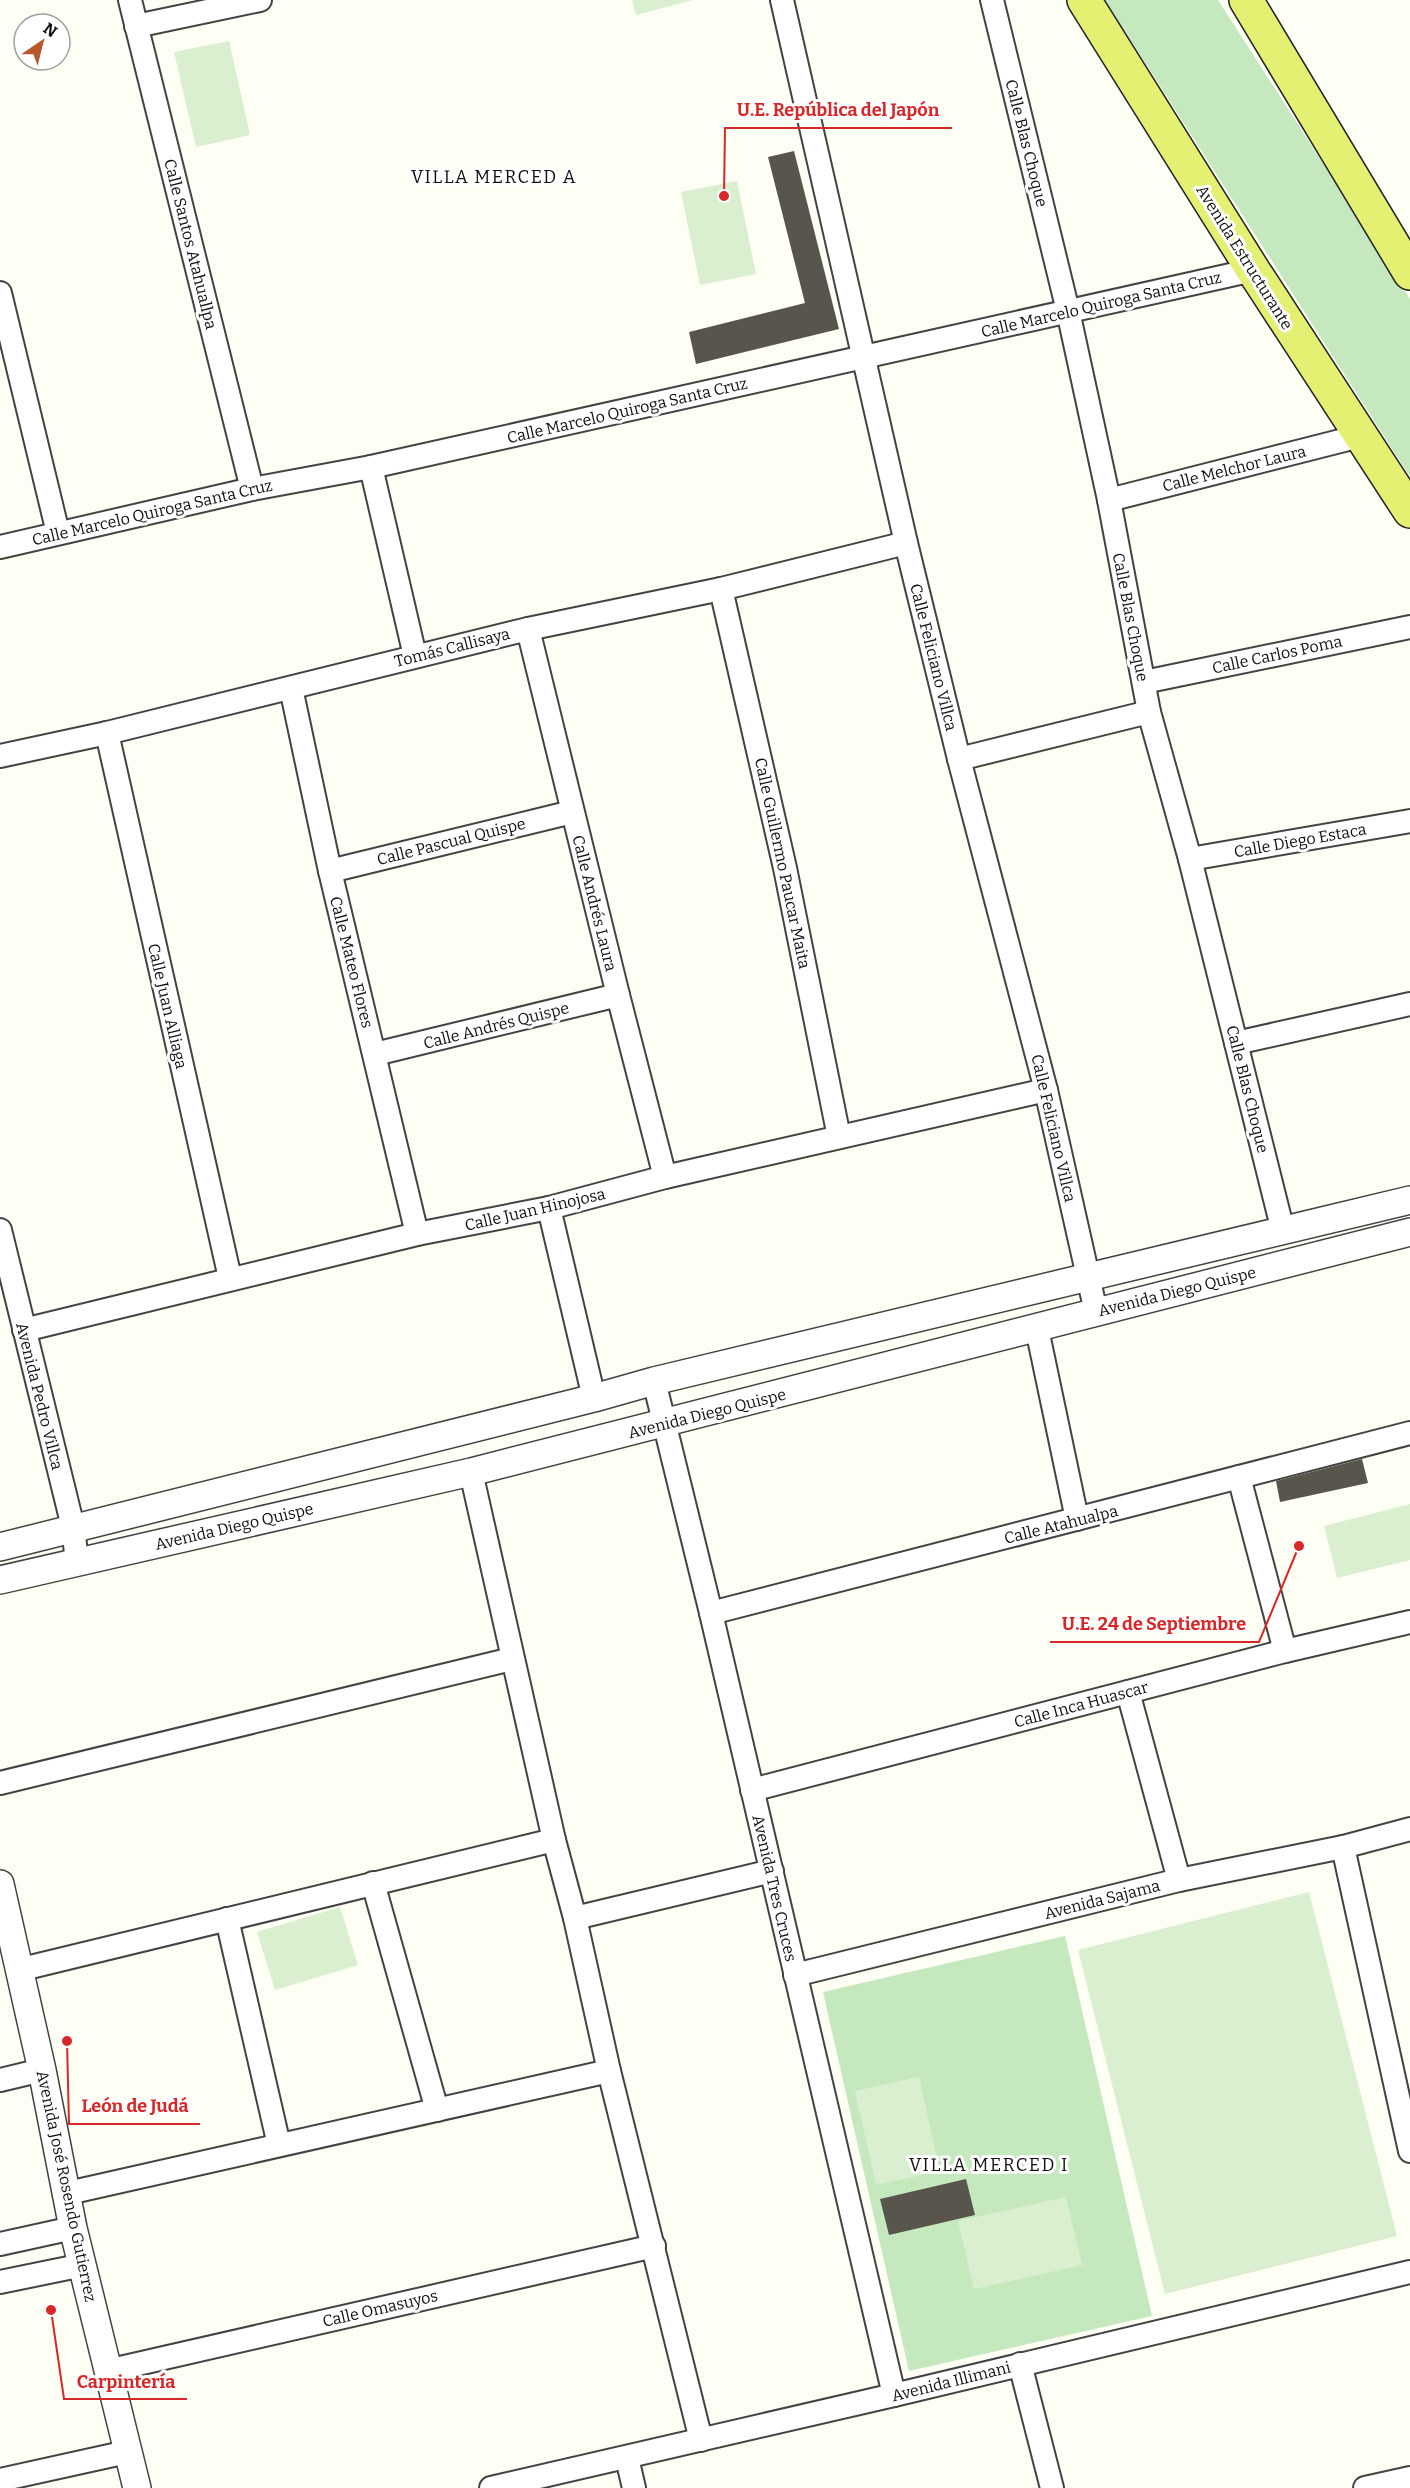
<svg xmlns="http://www.w3.org/2000/svg" width="1410" height="2488" font-family="Bitter,serif">
	<rect width="100%" height="100%" fill="#fdfef4"/>
	<g fill="#c6e8bf">
		<polygon points="1105,0 1218,0 1410,299 1410,477"/>
		<polygon points="1065,1936 1152,2316 909,2371 823,1992"/>
	</g>
	<g fill="#daefd0">
		<polygon points="632,0 693,0 636,15"/>
		<polygon points="229,41 250,135 196,147 174,52"/>
		<polygon points="737,181 756,274 700,285 681,192"/>
		<polygon points="1410,1504 1410,1560 1337,1578 1324,1526"/>
		<polygon points="1309,1892 1397,2236 1165,2294 1078,1950"/>
		<polygon points="340,1907 358,1965 275,1990 257,1932"/>
		<polygon points="919,2077 940,2171 876,2185 855,2091"/>
		<polygon points="1066,2197 1082,2265 974,2289 958,2221"/>
	</g>
	<g fill="#58554d">
		<polygon points="794,151 839,329 696,364 689,332 805,303 768,157"/>
		<polygon points="1362,1459 1368,1483 1280,1502 1276,1481"/>
		<polygon points="966,2179 975,2215 889,2235 880,2199"/>
	</g>
	<g fill="none" stroke-linecap="round" stroke-linejoin="round">
		<defs>
			<g id="minor">
				<polyline points="130,0 252,489"/>
				<polyline points="782,0 906,543 959,759 1046,1090 1096,1312"/>
				<polyline points="992,0 1068,311 1109,500 1149,712 1190,859 1283,1231"/>
				<polyline points="136,26 260,0"/>
				<polyline points="0,293 58,533"/>
				<polyline points="371,467 415,656"/>
				<polyline points="1109,500 1360,436"/>
				<polyline points="0,547 252,489 371,467 1253,270"/>
				<polyline points="721,589 785,868 839,1137"/>
				<polyline points="528,629 618,995 665,1177"/>
				<polyline points="1144,682 1410,627"/>
				<polyline points="291,688 330,871 417,1234"/>
				<polyline points="107,733 230,1278"/>
				<polyline points="0,756 107,733 528,629 721,589 906,543"/>
				<polyline points="959,759 1149,712"/>
				<polyline points="1190,859 1410,821"/>
				<polyline points="330,871 572,812"/>
				<polyline points="1236,1043 1410,1004"/>
				<polyline points="375,1054 618,995"/>
				<polyline points="549,1208 594,1398"/>
				<polyline points="0,1230 73,1527 77,1562"/>
				<polyline points="1037,1329 1077,1519"/>
				<polyline points="24,1330 417,1234 549,1208 665,1177 1046,1090"/>
				<polyline points="654,1381 711,1613 894,2395"/>
				<polyline points="471,1472 554,1840 575,1918 609,2071 701,2440"/>
				<polyline points="1239,1477 1285,1651"/>
				<polyline points="711,1613 1410,1433"/>
				<polyline points="1128,1692 1179,1880"/>
				<polyline points="0,1783 512,1659"/>
				<polyline points="752,1790 1285,1651 1410,1622"/>
				<polyline points="1343,1847 1410,2151"/>
				<polyline points="373,1883 437,2110"/>
				<polyline points="575,1918 772,1871"/>
				<polyline points="227,1919 279,2145"/>
				<polyline points="18,1970 554,1840"/>
				<polyline points="795,1975 1179,1880 1343,1847 1410,1829"/>
				<polyline points="0,2080 42,2070"/>
				<polyline points="68,2193 609,2071"/>
				<polyline points="0,2244 73,2228"/>
				<polyline points="0,2282 83,2265"/>
				<polyline points="1020,2364 1052,2488"/>
				<polyline points="107,2371 654,2246"/>
				<polyline points="627,2458 634,2488"/>
				<polyline points="0,2480 127,2452"/>
				<polyline points="491,2488 894,2395 1410,2272"/>
				<polyline points="1365,2488 1410,2478"/>
			</g>
			<g id="tertiary">
				<polyline points="0,1547 594,1398 654,1381 1410,1200"/>
				<polyline points="0,1580 471,1472 1410,1232"/>
				<polyline points="0,1884 42,2070 73,2228 137,2488"/>
			</g>
			<g id="primary">
				<polyline points="1084,0 1253,270 1410,511"/>
				<polyline points="1246,0 1410,273"/>
			</g>
		</defs>
		<use href="#minor" stroke="#434343" stroke-width="26"/>
		<use href="#tertiary" stroke="#434343" stroke-width="30"/>
		<use href="#primary" stroke="#212121" stroke-width="36"/>
		<use href="#minor" stroke="#fff" stroke-width="22"/>
		<use href="#tertiary" stroke="#fff" stroke-width="27"/>
		<use href="#primary" stroke="#e3f072" stroke-width="33"/>
	</g>
	<g text-anchor="middle" stroke-width="6" stroke-linejoin="round" paint-order="stroke">
		<g font-size="16" fill="#101010" stroke="#fff">
			<text transform="translate(1027 143) rotate(76)" y="6">Calle Blas Choque</text>
			<text transform="translate(191 244) rotate(76)" y="6">Calle Santos Atahuallpa</text>
			<text transform="translate(1245 257) rotate(58)" y="6">Avenida Estructurante</text>
			<text transform="translate(1101 304) rotate(-13)" y="6">Calle Marcelo Quiroga Santa Cruz</text>
			<text transform="translate(627 410) rotate(-13)" y="6">Calle Marcelo Quiroga Santa Cruz</text>
			<text transform="translate(1234 468) rotate(-14)" y="6">Calle Melchor Laura</text>
			<text transform="translate(152 512) rotate(-13)" y="6">Calle Marcelo Quiroga Santa Cruz</text>
			<text transform="translate(1131 617) rotate(79)" y="6">Calle Blas Choque</text>
			<text transform="translate(452 647) rotate(-14)" y="6">Tomás Callisaya</text>
			<text transform="translate(1277 654) rotate(-12)" y="6">Calle Carlos Poma</text>
			<text transform="translate(934 657) rotate(76)" y="6">Calle Feliciano Villca</text>
			<text transform="translate(1300 840) rotate(-10)" y="6">Calle Diego Estaca</text>
			<text transform="translate(451 841) rotate(-14)" y="6">Calle Pascual Quispe</text>
			<text transform="translate(783 863) rotate(78)" y="6">Calle Guillermo Paucar Maita</text>
			<text transform="translate(595 903) rotate(76)" y="6">Calle Andrés Laura</text>
			<text transform="translate(352 962) rotate(76)" y="6">Calle Mateo Flores</text>
			<text transform="translate(168 1006) rotate(77)" y="6">Calle Juan Alliaga</text>
			<text transform="translate(496 1025) rotate(-14)" y="6">Calle Andrés Quispe</text>
			<text transform="translate(1248 1089) rotate(76)" y="6">Calle Blas Choque</text>
			<text transform="translate(1054 1128) rotate(77)" y="6">Calle Feliciano Villca</text>
			<text transform="translate(535 1209) rotate(-13)" y="6">Calle Juan Hinojosa</text>
			<text transform="translate(1177 1291) rotate(-14)" y="6">Avenida Diego Quispe</text>
			<text transform="translate(40 1396) rotate(76)" y="6">Avenida Pedro Villca</text>
			<text transform="translate(707 1413) rotate(-14)" y="6">Avenida Diego Quispe</text>
			<text transform="translate(1061 1524) rotate(-14)" y="6">Calle Atahualpa</text>
			<text transform="translate(234 1526) rotate(-13)" y="6">Avenida Diego Quispe</text>
			<text transform="translate(1081 1704) rotate(-15)" y="6">Calle Inca Huascar</text>
			<text transform="translate(775 1888) rotate(77)" y="6">Avenida Tres Cruces</text>
			<text transform="translate(1102 1899) rotate(-14)" y="6">Avenida Sajama</text>
			<text transform="translate(67 2186) rotate(78)" y="6">Avenida José Rosendo Gutierrez</text>
			<text transform="translate(380 2308) rotate(-13)" y="6">Calle Omasuyos</text>
			<text transform="translate(951 2381) rotate(-14)" y="6">Avenida Illimani</text>
		</g>
		<g font-size="18" letter-spacing="1.5" fill="#101010" stroke="#fff">
			<text x="494" y="183">VILLA MERCED A</text>
			<text x="989" y="2171">VILLA MERCED I</text>
		</g>
	</g>
	<path fill="none" stroke="#d62828" stroke-width="2" d="M724 196L725 128H952M1299 1546L1259 1642H1050M67 2041L69 2124H200M51 2310L64 2399H187"/>
	<g fill="#d62828" stroke="#fff" stroke-width="2">
		<circle cx="724" cy="196" r="6"/>
		<circle cx="1299" cy="1546" r="6"/>
		<circle cx="67" cy="2041" r="6"/>
		<circle cx="51" cy="2310" r="6"/>
	</g>
	<g font-size="18" text-anchor="middle" font-weight="bold" fill="#d62828" stroke="#fff" stroke-width="6" stroke-linejoin="round" paint-order="stroke">
		<text x="838" y="116">U.E. República del Japón</text>
		<text x="1154" y="1630">U.E. 24 de Septiembre</text>
		<text x="135" y="2112">León de Judá</text>
		<text x="126" y="2388">Carpintería</text>
	</g>
	<g transform="translate(42 42) rotate(35)"><circle r="28" fill="#ffffff" stroke="#9f9f9f" stroke-width="1.5"/>
	<path d="M0-4.5L10 22L0 15L-10 22Z" fill="#b9582f"/>
	<text y="-9" font-size="16" font-weight="bold" text-anchor="middle" fill="#101010">N</text>
	</g>
</svg>
